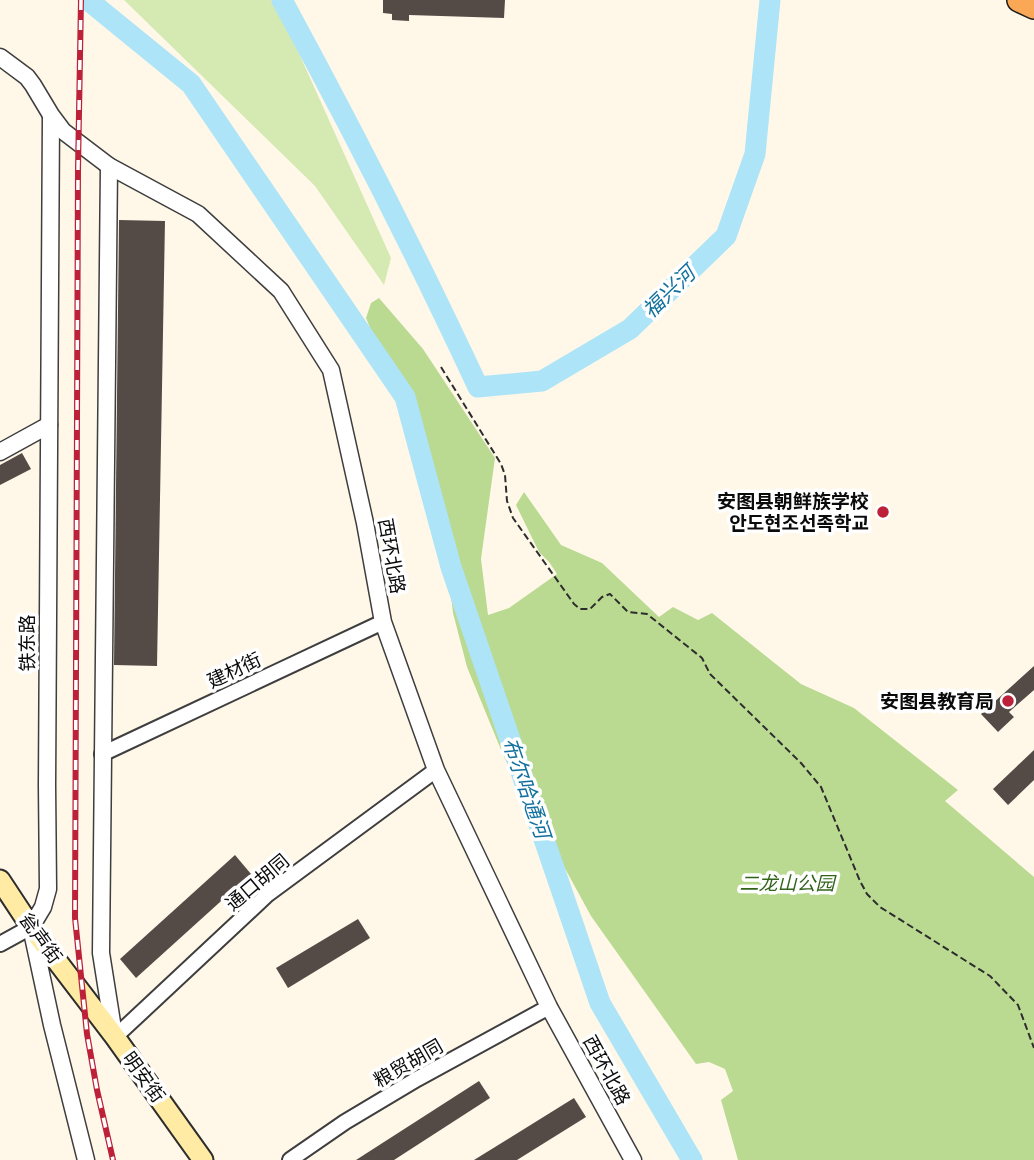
<svg xmlns="http://www.w3.org/2000/svg" width="1034" height="1160" font-family="Merriweather,'Noto Sans SC','Noto Sans KR',serif">
	<rect width="100%" height="100%" fill="#fff8e9"/>
	<polygon fill="#d5e9b3" points="124,0 275,0 391,258 384,285 315,186"/>
	<polygon fill="#bada92" points="379,298 423,349 495,458 481,559 488,615 509,608 557,574 549,562 539,552 516,505 524,492 561,545 602,563 659,617 673,607 698,620 712,613 801,684 854,708 958,790 945,801 1034,877 1034,1160 738,1160 721,1100 733,1091 725,1069 709,1062 696,1064 591,916 504,757 467,667 453,613 440,496 366,318 371,303"/>
	<g fill="none" stroke-linecap="round" stroke-linejoin="round">
		<g stroke="#ade4f7" stroke-width="21">
			<polyline points="88,0 191,84 405,397 451,567 600,1003 692,1160"/>
			<path d="M282 0C351 127 417 256 478 387L542 381 630 329 726 236 755 154 770 0"/>
		</g>
	</g>
	<g fill="#544b47">
		<polygon points="383,0 505,0 504,18 409,15 409,21 392,20 392,14 383,13"/>
		<polygon points="119,220 165,221 157,666 114,665"/>
		<polygon points="22,453 31,469 0,485 0,465"/>
		<polygon points="1034,666 1034,690 1009,712 1014,717 998,732 981,714"/>
		<polygon points="1034,750 1034,780 1008,805 993,789"/>
		<polygon points="235,855 251,874 136,978 120,959"/>
		<polygon points="358,919 370,938 288,988 276,968"/>
		<polygon points="479,1081 490,1098 394,1160 356,1160"/>
		<polygon points="574,1098 586,1117 517,1160 474,1160"/>
	</g>
	<g fill="none" stroke-linecap="round" stroke-linejoin="round">
		<defs>
			<g id="minor">
				<polyline points="102,754 383,622"/>
				<polyline points="0,944 31,927"/>
				<polyline points="115,1037 268,894 436,770"/>
				<polyline points="290,1160 345,1122 417,1079 549,1007"/>
			</g>
			<g id="tertiary">
				<polyline points="0,57 27,77 33,85 51,115 63,131 109,166 198,214 281,291 331,370 365,523 383,622 436,770 549,1007 633,1160"/>
				<polyline points="51,116 47,785 48,889 43,907 31,927 52,1025 86,1160"/>
				<polyline points="109,166 101,953 114,1035"/>
				<polyline points="0,452 49,425"/>
			</g>
			<polyline id="secondary" points="0,880 31,927 115,1037 203,1160"/>
			<polyline id="trunk" points="1019,0 1034,7"/>
		</defs>
		<use href="#minor" stroke="#3e3e3e" stroke-width="18"/>
		<use href="#tertiary" stroke="#3e3e3e" stroke-width="19"/>
		<use href="#secondary" stroke="#2d2d2d" stroke-width="23"/>
		<use href="#trunk" stroke="#1c1c1c" stroke-width="26"/>
		<polyline stroke="#2d2d2d" stroke-width="2" stroke-dasharray="7 3.5" stroke-linecap="butt" points="441,367 501,464 505,475 507,501 513,518 574,604 580,609 590,609 602,597 610,594 628,612 647,614 702,658 710,674 801,763 821,787 860,881 867,894 880,907 990,976 1018,1005 1034,1048"/>
		<use href="#minor" stroke="#fff" stroke-width="14"/>
		<use href="#tertiary" stroke="#fff" stroke-width="16"/>
		<use href="#secondary" stroke="#ffeba4" stroke-width="19"/>
		<use href="#trunk" stroke="#faa756" stroke-width="23"/>
		<defs>
			<polyline id="rail" points="81,0 78,169 75,918 87,1034 97,1090 113,1160"/>
		</defs>
		<use href="#rail" stroke="#bd2139" stroke-width="6"/>
		<use href="#rail" stroke="#fff" stroke-width="3.5" stroke-dasharray="10" stroke-linecap="butt"/>
	</g>
	<g fill="#bd2139" stroke="#fff" stroke-width="2.5">
		<circle cx="883" cy="512" r="7"/>
		<circle cx="1008" cy="701" r="7"/>
	</g>
	<g text-anchor="middle" stroke-width="7" stroke-linejoin="round" paint-order="stroke">
		<g font-size="19" font-weight="bold" fill="#0b0b0b" stroke="#fff" text-anchor="end">
			<text x="869" y="508">安图县朝鲜族学校<tspan x="869" dy="22">안도현조선족학교</tspan></text>
			<text x="994" y="708">安图县教育局</text>
		</g>
		<g font-size="19" fill="#0b0b0b" stroke="#fff">
			<text transform="translate(392 556) rotate(80)" y="7">西环北路</text>
			<text transform="translate(27 643) rotate(-90)" y="7">铁东路</text>
			<text transform="translate(234 670) rotate(-25)" y="7">建材街</text>
			<text transform="translate(257 882) rotate(-40)" y="7">通口胡同</text>
			<text transform="translate(41 938) rotate(54)" y="7">瓮声街</text>
			<text transform="translate(408 1063) rotate(-30)" y="7">粮贸胡同</text>
			<text transform="translate(607 1070) rotate(61)" y="7">西环北路</text>
			<text transform="translate(144 1077) rotate(54)" y="7">明安街</text>
		</g>
		<g font-size="19" font-style="italic" fill="#32631b" stroke="#fff">
			<text x="787" y="890">二龙山公园</text>
		</g>
		<g font-size="21" font-style="italic" fill="#13719f" stroke="#fff">
			<text transform="translate(669 292) rotate(-44)" y="7">福兴河</text>
			<text transform="translate(526 788) rotate(71)" y="7">布尔哈通河</text>
		</g>
	</g>
</svg>
